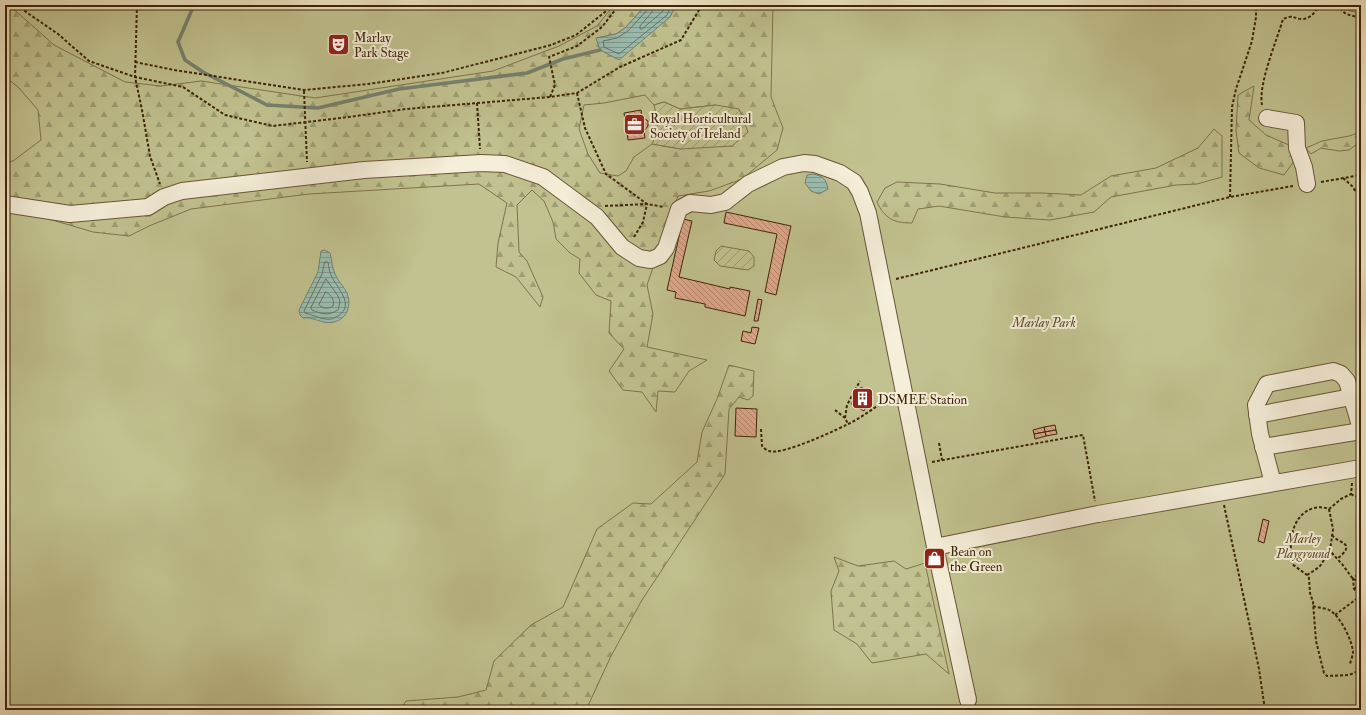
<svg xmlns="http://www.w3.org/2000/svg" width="1366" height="715" font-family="'IM FELL Double Pica',serif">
	<defs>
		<pattern id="forest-firs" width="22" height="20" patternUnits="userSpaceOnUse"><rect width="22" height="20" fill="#c1c28f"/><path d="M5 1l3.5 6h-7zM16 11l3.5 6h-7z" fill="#9e9d73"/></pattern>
		<pattern id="garden-furrows" width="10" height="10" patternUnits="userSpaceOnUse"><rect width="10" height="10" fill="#c1c28f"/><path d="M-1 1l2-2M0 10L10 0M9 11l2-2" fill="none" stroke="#9e9d73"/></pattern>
		<pattern id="water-rules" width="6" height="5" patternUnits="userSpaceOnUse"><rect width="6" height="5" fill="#9abfb4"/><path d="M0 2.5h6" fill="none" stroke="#7f9b90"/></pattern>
		<pattern id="building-back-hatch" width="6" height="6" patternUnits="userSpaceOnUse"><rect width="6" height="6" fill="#dfa78b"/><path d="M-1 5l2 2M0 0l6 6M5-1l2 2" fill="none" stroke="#b68870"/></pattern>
	</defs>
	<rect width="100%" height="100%" fill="#efe5c4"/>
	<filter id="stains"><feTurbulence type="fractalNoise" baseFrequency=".005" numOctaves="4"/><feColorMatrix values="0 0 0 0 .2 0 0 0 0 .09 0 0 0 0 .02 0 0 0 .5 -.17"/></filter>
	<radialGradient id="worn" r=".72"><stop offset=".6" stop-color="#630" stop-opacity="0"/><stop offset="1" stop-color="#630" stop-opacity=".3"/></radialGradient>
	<rect fill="#c1c28f" stroke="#80734b" x="5" y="5" width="1356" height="705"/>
	<g fill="url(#forest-firs)" stroke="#80734b" fill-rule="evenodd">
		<path d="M5 5H9L54 45 125 82 161 86 201 81 315 98 493 71 559 46 597 26 614 5H646L625 28 616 34 597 38 600 50 670 17 676 5H773L771 97 783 128 777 150 742 179 709 191 678 196 647 285 653 314 647 347 707 360 689 371 675 392 658 391 656 412 642 392 623 390 609 371 624 349 609 333 611 301 596 295 579 273 580 259 570 253 556 239 553 222 544 201 532 190 517 205 519 252 527 261 543 297 540 307 516 277 496 267 498 243 507 203 479 184 309 194 191 209 149 226 129 236 93 232 32 214 5 210V162L13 161 41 140 38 110 19 88 8 79V65L5 58ZM645 95 654 105 664 102 680 109 716 105 681 149 652 144 634 157 626 171 618 176 600 173 588 154 579 129 584 105 604 103Z"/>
		<polygon points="1339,5 1361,5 1361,13 1350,11"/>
		<polygon points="1254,86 1249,120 1266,135 1291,146 1294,161 1284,175 1259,168 1239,153 1236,131 1238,95"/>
		<path d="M1214 129 1222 136V177L1197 184 1176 185 1111 197 1094 212 1050 220 1005 217 939 206 918 209 912 223C894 223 885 219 877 202L885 188 897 182 940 184 995 193H1042L1081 195 1111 176 1156 168 1198 148Z"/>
		<polygon points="1361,132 1361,143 1357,144 1349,150 1339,151 1321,148 1311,154 1306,148 1322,141 1349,136"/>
		<polygon points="729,365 754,371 753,396 748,400 739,397 729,409 725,474 642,600 611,656 586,710 400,710 406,701 458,697 486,690 494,661 531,625 563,607 597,529 633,503 651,504 697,462 702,432 717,399"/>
		<polygon points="834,557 858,566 894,561 906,569 925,563 949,674 926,654 872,663 857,644 834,630 831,591 839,571"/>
	</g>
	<g fill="url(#garden-furrows)" stroke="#80734b">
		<path d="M664 102 680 109 716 105 739 109 748 132 732 146 681 149 652 144C660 127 658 122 654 105Z"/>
		<polygon points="721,246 749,251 754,257 754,266 748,270 720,266 714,260 716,251"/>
	</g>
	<g fill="url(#water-rules)" stroke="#75816f">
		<polygon points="646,5 676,5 670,17 619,60 600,50 596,38 616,34 625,28"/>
		<path d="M813 174C823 176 826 179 828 189L819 194 811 191 805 183 807 175Z"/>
		<path d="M324 250 330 253C332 260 332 268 335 274 338 281 344 287 347 293 352 305 347 319 334 322 322 325 313 316 303 318L300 315 299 310 318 272 321 251Z"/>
	</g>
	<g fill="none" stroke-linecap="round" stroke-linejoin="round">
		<g stroke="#6c725e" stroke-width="1">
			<polyline points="649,5 648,9 628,31 617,38 603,41 604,47 619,54 667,15 671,5"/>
			<polyline points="654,5 652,12 640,26 640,29 642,29 662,12 666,5"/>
			<path d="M325 262H328C329 267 329 271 331 275 336 287 356 305 338 316 334 318 331 320 326 319 319 319 312 314 305 313L304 311 322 274Z"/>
			<path d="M326 279 338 296 340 302 338 310C328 316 322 314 312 310L311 308Z"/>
			<path d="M326 292C331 295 335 300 333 306 329 309 323 309 319 305Z"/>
		</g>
		<polyline stroke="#75816f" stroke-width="3.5" points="194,5 178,42 185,60 203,72 267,105 318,108 399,89 527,73 563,59 600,50"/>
	</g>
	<g fill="url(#building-back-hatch)" stroke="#3e2407">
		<polygon points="641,110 642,118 645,119 648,121 648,126 644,131 645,138 628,140 624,113"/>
		<polygon points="726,212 791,226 776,295 765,292 777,234 724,223"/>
		<polygon points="683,219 692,221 679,277 730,289 730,287 750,291 745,316 705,307 705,304 675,298 676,292 667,290"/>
		<polygon points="758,299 762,300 758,321 754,321"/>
		<polygon points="752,327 759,328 755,344 741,341 743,331 751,333"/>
		<polygon points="861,387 873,394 864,411 851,404"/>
		<polygon points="736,408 757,409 756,437 735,436"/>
		<polygon points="1055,425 1056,430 1045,432 1044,427"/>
		<polygon points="1044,427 1045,432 1034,434 1033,430"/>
		<polygon points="1056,430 1057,434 1046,436 1045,432"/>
		<polygon points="1045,432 1046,436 1035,439 1034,434"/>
		<polygon points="1263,519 1269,521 1264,543 1258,541"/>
	</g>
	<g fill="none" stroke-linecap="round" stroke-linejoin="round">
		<defs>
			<g id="minor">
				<polyline points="1267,118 1296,123 1297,148 1304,167 1307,184"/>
				<polyline points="5,204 70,214 148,207 164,197 182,191 364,170 481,163 505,164 543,177 597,217 622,247 639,258 651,260 660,256 666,248 679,209 690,203 711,205 725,202 748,184 783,167 804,163 815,164 840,173 854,182 860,192 868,213 935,547 1098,514 1361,468"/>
				<polyline points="1257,415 1351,397"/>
				<polyline points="1263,447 1361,431"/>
				<polyline points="1273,483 1260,434 1256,405 1267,384 1333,371 1341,374 1347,381 1361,429"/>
				<polyline points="935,547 968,700"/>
			</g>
		</defs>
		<use href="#minor" stroke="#6a5436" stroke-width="18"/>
		<g stroke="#3e2407" stroke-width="2" stroke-dasharray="3 2" stroke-linecap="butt">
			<polyline points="16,5 58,34 89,61 135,77 183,87 225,115 273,126 349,117 406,109 550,97 577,93 620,67 681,40 702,5"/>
			<polyline points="137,5 135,77 142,110 150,156 160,184"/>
			<polyline points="1336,5 1346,14 1361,18"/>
			<polyline points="135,62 174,70 304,90 368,84 442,73 551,45 576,35 605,12 610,5"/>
			<polyline points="304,91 307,162"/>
			<polyline points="577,93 585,128 606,174 647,204 664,207"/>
			<polyline points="550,97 555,85 549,57 577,46 602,27 619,5"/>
			<polyline points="477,103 480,149"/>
			<path d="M1262 105C1258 84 1277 40 1283 19 1295 14 1293 19 1302 19 1311 19 1316 11 1319 5"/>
			<polyline points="1343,178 1352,186 1361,199"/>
			<polyline points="1321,182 1361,175"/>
			<polyline points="1230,197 1232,107 1236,89 1252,41 1256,17 1256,5"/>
			<polyline points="605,206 647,204 643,222 634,237"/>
			<polyline points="896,279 1230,197 1293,186"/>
			<polyline points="835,410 845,418 848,424"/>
			<polyline points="845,418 847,405 860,381"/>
			<path d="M761 429 762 446C764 448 767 451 769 451 782 456 841 428 854 421 867 414 877 405 891 398"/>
			<polyline points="939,443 942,460"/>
			<polyline points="932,462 1083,435 1095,501"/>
			<path d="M1352 483 1351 494 1341 499 1329 509C1324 507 1319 507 1314 508 1290 515 1289 544 1292 564L1307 575 1309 578 1310 593 1313 602 1316 641 1324 673 1327 676 1349 675 1361 670"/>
			<polyline points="1351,494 1354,496 1361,497"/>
			<polyline points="1224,505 1259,669 1265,710"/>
			<polyline points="1329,509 1333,529 1330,551 1342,564 1353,579 1361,582"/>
			<path d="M1332 535C1338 544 1358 542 1337 559"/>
			<polyline points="1361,571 1353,579 1354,589 1361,598"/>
			<polyline points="1307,575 1315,570 1320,566 1330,551"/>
			<polyline points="1354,589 1361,584"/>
			<path d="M1313 606C1318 608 1327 608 1331 611 1341 618 1352 640 1353 652 1353 655 1351 660 1350 664"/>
			<polyline points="1335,615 1359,597"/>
		</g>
		<use href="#minor" stroke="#f5eed9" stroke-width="16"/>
	</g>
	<defs>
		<symbol id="theatre-square" viewBox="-11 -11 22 22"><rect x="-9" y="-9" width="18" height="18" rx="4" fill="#8f2418" stroke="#f5eed9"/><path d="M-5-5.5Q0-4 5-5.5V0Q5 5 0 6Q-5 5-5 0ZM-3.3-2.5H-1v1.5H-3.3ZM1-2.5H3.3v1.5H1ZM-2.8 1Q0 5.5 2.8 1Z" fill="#fff"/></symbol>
		<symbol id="office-square" viewBox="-11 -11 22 22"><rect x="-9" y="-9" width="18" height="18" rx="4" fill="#8f2418" stroke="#f5eed9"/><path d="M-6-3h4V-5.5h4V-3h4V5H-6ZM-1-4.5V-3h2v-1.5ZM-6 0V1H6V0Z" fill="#fff"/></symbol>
		<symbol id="building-square" viewBox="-11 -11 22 22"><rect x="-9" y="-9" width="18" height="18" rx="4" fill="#8f2418" stroke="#f5eed9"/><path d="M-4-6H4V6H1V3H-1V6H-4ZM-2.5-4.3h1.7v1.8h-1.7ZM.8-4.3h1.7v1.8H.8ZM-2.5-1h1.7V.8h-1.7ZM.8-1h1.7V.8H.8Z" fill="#fff"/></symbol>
		<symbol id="shop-square" viewBox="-11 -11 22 22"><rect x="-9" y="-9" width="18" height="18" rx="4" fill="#8f2418" stroke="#f5eed9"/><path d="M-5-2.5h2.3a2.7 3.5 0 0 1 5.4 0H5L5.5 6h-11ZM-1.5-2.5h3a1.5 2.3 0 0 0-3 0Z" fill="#fff"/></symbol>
	</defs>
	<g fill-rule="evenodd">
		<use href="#theatre-square" x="326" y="32" width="25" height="25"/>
		<use href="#office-square" x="622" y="112" width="25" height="25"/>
		<use href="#building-square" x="850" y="386" width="25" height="25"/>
		<use href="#shop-square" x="922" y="546" width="25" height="25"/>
	</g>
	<g text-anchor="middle" stroke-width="4" stroke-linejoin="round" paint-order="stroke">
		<g font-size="13" fill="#3e2407" stroke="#f5eed9" text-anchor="start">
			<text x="354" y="42">Marlay<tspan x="354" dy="15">Park Stage</tspan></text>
			<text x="650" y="123">Royal Horticultural<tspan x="650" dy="15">Society of Ireland</tspan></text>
			<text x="878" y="404">DSMEE Station</text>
			<text x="950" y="556">Bean on<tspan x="950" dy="15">the Green</tspan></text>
		</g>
		<g font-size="13" font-style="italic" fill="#5f4c29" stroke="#f5eed9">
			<text x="1044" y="327">Marlay Park</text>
			<text x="1303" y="543">Marley<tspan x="1303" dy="15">Playground</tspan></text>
		</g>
	</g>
	<rect width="1366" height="715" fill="none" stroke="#efe5c4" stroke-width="20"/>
	<rect x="6" y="6" width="1354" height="703" fill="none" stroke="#3e2407" stroke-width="2"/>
	<rect x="10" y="10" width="1346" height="695" fill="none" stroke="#3e2407"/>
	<rect width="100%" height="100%" filter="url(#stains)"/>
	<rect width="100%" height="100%" fill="url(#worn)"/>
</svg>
